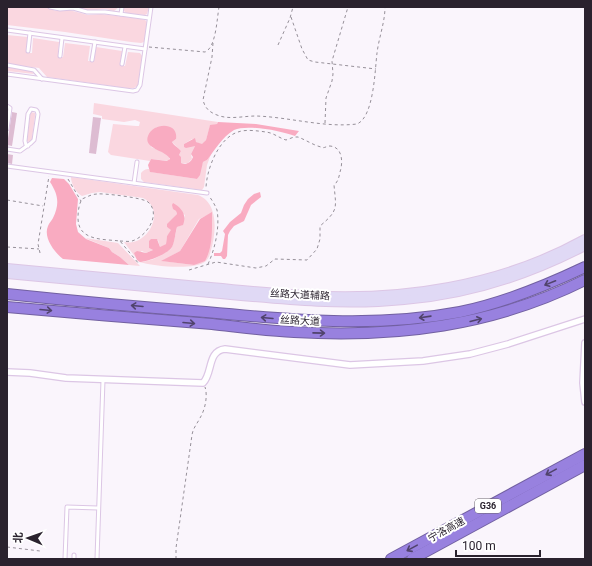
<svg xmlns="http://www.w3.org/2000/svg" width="592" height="566" font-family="Roboto,'Noto Sans SC',sans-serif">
	<rect width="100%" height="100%" fill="#faf5fc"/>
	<g fill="#fad7e0" fill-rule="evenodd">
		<polygon points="7,7 45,7 56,11 69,10 88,15 101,14 141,19 145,20 147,22 144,42 141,43 131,42 65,32 7,25"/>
		<polygon points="76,7 119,7 114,11 105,9 88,11"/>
		<polygon points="124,7 149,7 147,14 145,15 126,13 123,10"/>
		<polygon points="7,35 28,37 26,53 32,53 33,38 59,42 58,57 63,57 65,43 90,46 88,61 94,61 96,47 122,51 120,65 125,66 128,52 140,53 142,56 138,85 134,88 126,88 47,77 39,68 7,64"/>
		<polygon points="7,67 31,70 34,74 7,71"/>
		<path d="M94 103 218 122 217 124 210 126 206 140 202 145 196 142 192 139 184 144 195 146 191 154 192 159 188 163H181L179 155 181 151 172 142 176 139C178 127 165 128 157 127L150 133 151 147 166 153 169 157V161L151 159 150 161 111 155 108 152 113 124 136 126H139L140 122 135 120 124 122 102 119V116L93 114Z"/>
		<polygon points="31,112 35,113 35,116 32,139 29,142 27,141 26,138 29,113"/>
		<path d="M211 154 207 165 204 187 202 190 144 182 141 179V173C144 170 145 169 149 169L151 172 197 179 203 162 207 160Z"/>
		<path d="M71 177 198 195C219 203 216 233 211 250 210 254 209 258 206 261 195 271 153 266 139 262L124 242C127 242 130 243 133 242 152 238 164 208 143 198L100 192 92 193 82 196C76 193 71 184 71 177ZM173 209 185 215 182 225 177 227 174 241 171 249 154 259 143 262 138 260 136 255 142 251 146 253 153 250 149 248V241L158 240 160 247H161L166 244 167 236 172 230 167 227 177 214 176 211ZM212 213 194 265 162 261 180 251 199 219Z"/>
		<polygon points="85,238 118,243 140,266 129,265 120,257 112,252 109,248"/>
	</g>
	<g fill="#f9abc1">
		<path d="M218 122 256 124 299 131 295 136C281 131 247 124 234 130 222 137 215 150 207 160L203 162 200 175 197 179 150 172 148 165 151 159 167 161 170 159C166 150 143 149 148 136 153 122 179 122 176 139L172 142C174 146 178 147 181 151L179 155 181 157V163C186 165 191 163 193 157L191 154 195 146 186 148 184 147V144L195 138 196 142 202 144 206 140 210 125 217 124Z"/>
		<path d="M52 178 64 179 69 184 78 199 76 224 78 232 86 239 109 248 112 252 120 257 129 265 63 259C54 252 43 237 48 226 49 223 52 220 53 218 60 204 58 194 50 182Z"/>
		<polygon points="260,192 261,197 251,205 244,221 234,226 230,231 228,235 227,256 225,259 223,259 221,256 214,256 214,253 220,253 222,251 225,234 223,231 230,222 241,213 244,205 248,199 254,194"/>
		<path d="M173 203C182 208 187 215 183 225L177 227C175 234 175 241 172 247 169 253 148 262 140 262L137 260 134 253 137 251 146 253 153 250 149 248V241L151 239H157L160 247 166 244 167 236 171 230 167 227V224L177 214 176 211 173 209 172 205Z"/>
		<path d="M212 212C212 229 213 247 205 261L194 265 161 261 180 251 200 219Z"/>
	</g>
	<g fill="#ddbcd2">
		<polygon points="12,112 17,113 12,146 7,145"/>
		<polygon points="93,117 101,118 96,154 89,153"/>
		<polygon points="7,154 13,155 12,164 7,163"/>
	</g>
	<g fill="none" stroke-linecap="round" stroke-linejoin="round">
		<defs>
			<g id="lane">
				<polyline points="50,7 60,9 73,8 87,12 105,12 149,18"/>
				<polyline points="121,14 122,7"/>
				<polyline points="7,30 145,49"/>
				<polyline points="28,51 30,33"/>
				<polyline points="60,56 62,38"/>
				<polyline points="92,60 95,42"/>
				<polyline points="122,64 125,47"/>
				<polyline points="7,65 34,70 42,79"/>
				<polyline points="7,74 133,91 137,90 140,85 151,7"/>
				<polyline points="7,106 10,108 7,129"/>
				<polyline points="7,149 20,151 31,143 34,140 38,114 37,111 36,110 31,109 28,114 25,141 26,145 28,146"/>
				<polyline points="7,166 207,193"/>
				<polyline points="134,183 137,162"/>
				<polyline points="74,555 74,559"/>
				<polyline points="65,559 67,507 98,508"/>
				<polyline points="97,559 103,380"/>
			</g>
			<g id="street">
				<polyline points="585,343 583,383 585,402"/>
				<path d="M7 372 30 373 66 378 203 383C213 373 207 351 225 349L350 365 423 361 470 354 508 344 585 319"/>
			</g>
			<g id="secondary">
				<path d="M7 268C71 274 135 280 199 286 234 289 270 293 305 295 401 301 500 286 585 239"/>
				<path d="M7 274C71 280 135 286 199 292 267 298 336 307 404 300 467 295 529 275 585 246"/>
			</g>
			<g id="highway">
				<path d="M7 294C73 301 140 307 206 312 291 320 376 328 460 312 504 303 545 286 585 267"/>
				<path d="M7 307C75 313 144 319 212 324 239 327 266 331 294 332 396 338 493 326 585 280"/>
				<polyline points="391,559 585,454"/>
				<polyline points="412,559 585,465"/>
			</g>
		</defs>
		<use href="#lane" stroke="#dcc6e5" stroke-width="5"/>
		<use href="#street" stroke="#dcc6e5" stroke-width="8"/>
		<use href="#secondary" stroke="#dcc6e5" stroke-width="10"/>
		<use href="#highway" stroke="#7260a1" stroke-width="12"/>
		<g stroke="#969099" stroke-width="1" stroke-dasharray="3 3" stroke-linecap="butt">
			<polyline points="291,17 302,49 308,60 315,62 376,69"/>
			<path d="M213 43 212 57 203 100C205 108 209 112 217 115 229 120 243 116 256 116 289 117 324 128 357 124 374 117 375 69 377 53 379 37 385 22 385 7"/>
			<polyline points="278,45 290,18 293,7"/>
			<path d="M149 47 205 52C216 48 217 18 219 7"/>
			<polyline points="325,123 326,98 332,81 333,74 332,61 348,7"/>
			<polyline points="68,179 81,201"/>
			<polyline points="7,200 43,206"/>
			<path d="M120 241C124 241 128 242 132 241 146 237 162 214 148 202 144 198 104 193 97 194 92 194 87 197 82 199 79 204 78 211 78 218 78 241 103 239 120 241L139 264"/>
			<polyline points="7,247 39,249"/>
			<polyline points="40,253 38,244 49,176"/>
			<path d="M208 264C215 249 220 227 217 210 215 205 212 200 209 196"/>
			<path d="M189 270 216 262 256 268 266 266 275 259 307 260 317 249 320 239V226C339 210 336 208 334 185 338 182 339 177 340 172 343 163 343 147 330 146 326 146 324 149 321 147 313 145 306 140 298 137H294L286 140C279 138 274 133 266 132 258 131 246 129 238 132 218 138 206 171 206 189"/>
			<polyline points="7,547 40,551"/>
			<path d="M176 559V548L192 435C193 428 197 424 200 418 205 410 208 396 205 387"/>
		</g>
		<use href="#lane" stroke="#fff" stroke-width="3"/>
		<use href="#street" stroke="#fff" stroke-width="5.5"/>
		<use href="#secondary" stroke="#e0d9f5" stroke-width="8"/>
		<use href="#highway" stroke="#9881df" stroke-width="10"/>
	</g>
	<defs><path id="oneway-shaft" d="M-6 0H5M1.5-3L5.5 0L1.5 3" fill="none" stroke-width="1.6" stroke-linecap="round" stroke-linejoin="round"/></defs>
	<g stroke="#50436c">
		<use href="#oneway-shaft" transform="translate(550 283) rotate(158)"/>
		<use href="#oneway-shaft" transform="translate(137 306) rotate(-175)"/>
		<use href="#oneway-shaft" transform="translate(46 310) rotate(5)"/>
		<use href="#oneway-shaft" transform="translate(425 317) rotate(172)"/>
		<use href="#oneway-shaft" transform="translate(267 318) rotate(-175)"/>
		<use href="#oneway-shaft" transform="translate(476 320) rotate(-14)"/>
		<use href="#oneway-shaft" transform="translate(189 323) rotate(5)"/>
		<use href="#oneway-shaft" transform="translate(319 333) rotate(1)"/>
		<use href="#oneway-shaft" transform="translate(551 472) rotate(151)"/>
		<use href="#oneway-shaft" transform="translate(412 548) rotate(151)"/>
	</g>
	<g text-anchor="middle" stroke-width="4" stroke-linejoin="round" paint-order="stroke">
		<rect fill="#fff" stroke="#6a646d" stroke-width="1" x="475" y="499" width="26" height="14" rx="3"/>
		<g font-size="9" font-weight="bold" fill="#2a222e">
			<text x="488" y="509">G36</text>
		</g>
		<g font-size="10" fill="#2a222e" stroke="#fff">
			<text transform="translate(300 294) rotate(3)" y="4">丝路大道辅路</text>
			<text transform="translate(300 320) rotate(3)" y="4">丝路大道</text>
			<text transform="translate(446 529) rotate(-29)" y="4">宁洛高速</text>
		</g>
	</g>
	<rect width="592" height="566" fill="none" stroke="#2a222e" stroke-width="16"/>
	<g transform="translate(28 538) rotate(272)" stroke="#ffffff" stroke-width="3" paint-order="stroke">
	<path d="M0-3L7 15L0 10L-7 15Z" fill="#2a222e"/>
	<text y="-6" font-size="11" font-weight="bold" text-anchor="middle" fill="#2a222e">北</text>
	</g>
	<path d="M456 550v6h84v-6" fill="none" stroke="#2a222e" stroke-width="2"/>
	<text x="462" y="550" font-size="12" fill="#2a222e" stroke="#ffffff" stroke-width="3" paint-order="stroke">100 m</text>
</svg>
